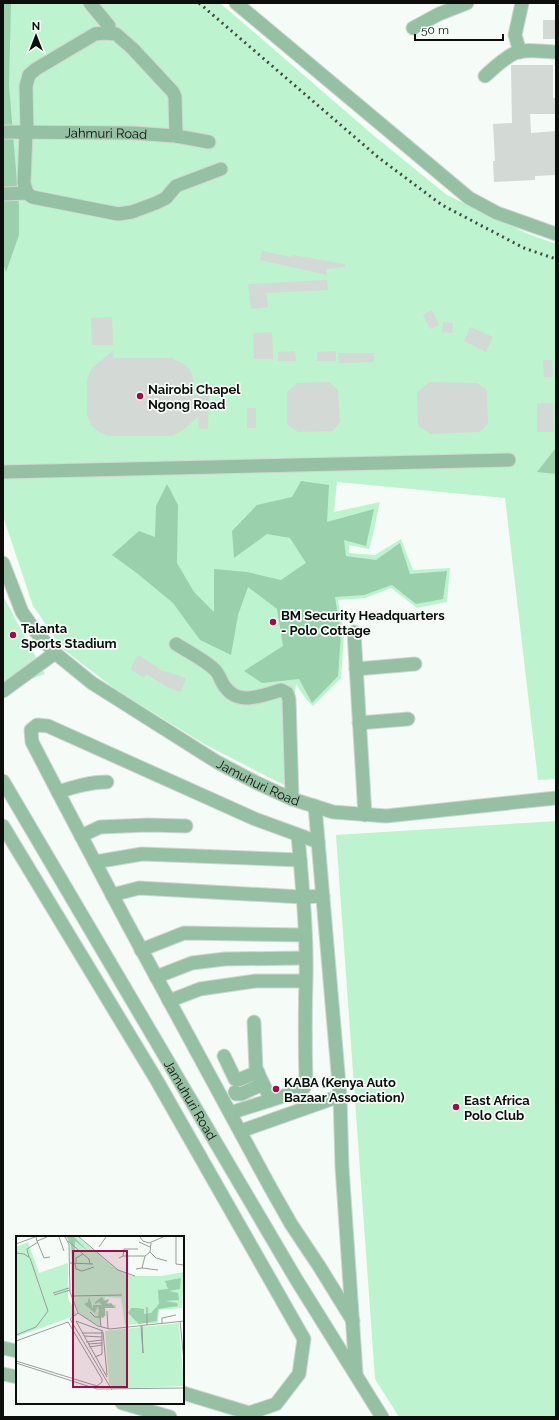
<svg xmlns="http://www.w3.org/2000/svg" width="559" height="1420" font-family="Raleway,sans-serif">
	<rect width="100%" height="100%" fill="#f5fcf7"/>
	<g fill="#bef3cf">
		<polygon points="3,3 220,3 373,135 447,195 526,233 556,244 556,779 538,780 505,498 337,482 334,512 380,502 372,539 369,549 349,545 349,553 375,555 401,539 413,570 450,568 447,602 417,608 391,588 365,598 338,600 344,635 341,678 313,706 306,699 296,684 284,785 204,744 115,689 63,649 33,606 3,516"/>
		<polygon points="3,596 45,674 3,689"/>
		<polygon points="556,821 556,1417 399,1417 375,1379 336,835"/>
	</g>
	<g fill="#9ad0ac">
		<polygon points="3,3 11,3 9,85 19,207 19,235 6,272 3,263"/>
		<polygon points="555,449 556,449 556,474 537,472"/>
		<polygon points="301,481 329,485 327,522 374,509 366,546 344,540 346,556 376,560 400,543 410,574 447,571 443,599 416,604 392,585 364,595 335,597 341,634 338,676 312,703 299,679 262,683 244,671 283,646 277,609 248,587 238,615 231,655 200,640 173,603 138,574 112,555 139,531 155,537 156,506 167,484 178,505 177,563 194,592 214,612 214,569 247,572 281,580 306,563 290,538 267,534 234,558 232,531 257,505 292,497"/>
	</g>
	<g fill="#d3d9d5">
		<rect x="543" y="20" width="13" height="19"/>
		<polygon points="511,65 553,65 553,98 556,98 556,114 530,114 531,133 556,131 556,175 535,176 535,180 494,182 493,161 495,161 493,124 512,123"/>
		<polygon points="262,251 292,257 293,255 345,264 345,267 326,269 327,275 260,260"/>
		<polygon points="327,280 328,290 266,293 268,307 251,309 248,284"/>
		<polygon points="432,310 439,325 430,329 423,315"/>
		<polygon points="112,317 113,345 92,345 91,318"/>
		<polygon points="443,322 453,323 452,333 442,332"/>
		<polygon points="470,327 493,337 486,352 464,341"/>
		<polygon points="272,332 273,359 254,359 253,333"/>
		<polygon points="113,351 114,358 171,358 182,363 190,369 193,377 194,395 209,395 208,429 199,429 198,417 183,430 172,436 108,436 99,432 91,425 87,415 87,379 92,368"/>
		<polygon points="295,351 296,361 278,361 278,352"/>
		<polygon points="336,351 336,361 317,361 317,352"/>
		<polygon points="338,353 374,353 374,362 339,363"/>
		<polygon points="543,360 552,360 553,377 544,377"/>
		<polygon points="329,382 338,390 340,422 333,431 298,432 287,424 287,392 297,383"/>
		<polygon points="429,382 477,383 487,390 488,423 480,432 431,434 418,426 417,393"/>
		<polygon points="537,403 553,403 554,432 537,432"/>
		<rect x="247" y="408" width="9" height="20"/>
		<polygon points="138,655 159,668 158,669 186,678 181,692 169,688 146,674 144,678 130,669"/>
	</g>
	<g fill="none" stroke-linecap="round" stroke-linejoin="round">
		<defs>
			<g id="minor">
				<polyline points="90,3 109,26 109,33"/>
				<polyline points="236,3 469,198 497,213 556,234"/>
				<polyline points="413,28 439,14 467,3"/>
				<polyline points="520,52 515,35 522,3"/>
				<path d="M485 76C494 68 504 58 515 53 527 48 543 52 556 52"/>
				<path id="s1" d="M3 132 133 133 176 136 209 142"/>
				<polyline points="26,133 24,183 27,193 32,197 118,214 132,212 156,203 166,198 176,186 221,169"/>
				<polyline points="27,133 26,86 29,75 36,69 95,34 104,33 116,34 133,49 173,92 175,97 176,136"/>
				<polyline points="3,194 27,193"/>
				<polyline points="3,472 509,460"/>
				<polyline points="3,563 22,612 36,632 55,653"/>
				<polyline points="354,632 365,815"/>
				<path d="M176 644C188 652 204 659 215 670 220 675 221 683 226 688 239 706 264 695 281 690L287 693 289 699 292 799"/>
				<polyline points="356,669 415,664"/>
				<path id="s2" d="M3 691 55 653 92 683 217 762 257 783 292 799 333 812 386 816 556 798"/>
				<polyline points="359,723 408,719"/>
				<path id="s3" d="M3 781 296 1279 382 1417"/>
				<path d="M58 792C74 787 90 782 107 782"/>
				<polyline points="315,806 340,1096 342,1167 356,1373"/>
				<polyline points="3,826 156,1079 304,1339 299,1374 276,1404 249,1413 183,1393"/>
				<polyline points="81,836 100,827 148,825 186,826"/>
				<polyline points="318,842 255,819 48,726 37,725 31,730 32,742 58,792 126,921 269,1185 291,1224 319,1266 353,1321"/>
				<polyline points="95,862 142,854 300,860"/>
				<polyline points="112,895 139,888 302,897 323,896"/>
				<polyline points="141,950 184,933 304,935"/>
				<polyline points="156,977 192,963 225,959 305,958"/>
				<polyline points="169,1001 200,989 256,981 305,981"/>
				<polyline points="254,1022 256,1069 271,1100"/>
				<polyline points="224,1056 235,1079 238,1080 258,1072"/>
				<polyline points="235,1092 236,1094 241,1094 263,1084"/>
				<path d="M230 1113 296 1092 304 1088 306 1080C305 1047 305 1013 306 979 307 931 302 883 298 835"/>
				<polyline points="241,1131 340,1096"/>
				<polyline points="3,1348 17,1351"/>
				<polyline points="3,1374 17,1377"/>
				<polyline points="122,1403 170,1417"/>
			</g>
		</defs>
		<use href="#minor" stroke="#d0d6d1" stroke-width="15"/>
		<use href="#minor" stroke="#96c0a3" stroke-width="13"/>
		<polyline stroke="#444845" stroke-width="3" stroke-dasharray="2 4" stroke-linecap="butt" points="199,3 379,158 442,205 524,248 556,259"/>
	</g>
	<g fill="#a30c4c" stroke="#f5fcf7" stroke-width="1.5">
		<circle cx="140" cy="396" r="4"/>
		<circle cx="273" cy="622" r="4"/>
		<circle cx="13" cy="635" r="4"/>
		<circle cx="276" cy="1089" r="4"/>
		<circle cx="456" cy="1107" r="4"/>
	</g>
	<g text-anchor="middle" stroke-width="3.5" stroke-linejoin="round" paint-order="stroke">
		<g font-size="13" fill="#0c0e0c" stroke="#f5fcf7">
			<text dy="5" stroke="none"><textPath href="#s1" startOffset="103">Jahmuri Road</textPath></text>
			<text dy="5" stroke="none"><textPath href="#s2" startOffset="306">Jamuhuri Road</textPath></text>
			<text dy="5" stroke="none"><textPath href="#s3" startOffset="370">Jamuhuri Road</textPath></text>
		</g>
		<g font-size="13" font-weight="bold" fill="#0c0e0c" stroke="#f5fcf7" text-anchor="start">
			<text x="148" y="394">Nairobi Chapel<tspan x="148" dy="15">Ngong Road</tspan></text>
			<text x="281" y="620">BM Security Headquarters<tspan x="281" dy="15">- Polo Cottage</tspan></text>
			<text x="21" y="633">Talanta<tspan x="21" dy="15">Sports Stadium</tspan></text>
			<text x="284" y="1087">KABA (Kenya Auto<tspan x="284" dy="15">Bazaar Association)</tspan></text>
			<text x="464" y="1105">East Africa<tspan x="464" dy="15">Polo Club</tspan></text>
		</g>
	</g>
	<g transform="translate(16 1236)">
		<rect width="168" height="168" fill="#f5fcf7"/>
		<path d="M50 1H62L100 33 116 40H145L168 36 166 72 143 74 142 87 109 89 105 62 89 61V64L93 63 92 68 100 69V72H89L90 80 85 81 84 90 76 86 63 77 56 62 54 7ZM12 6 23 37 52 27V62L61 79 0 101V11ZM163 87 168 150 97 153 93 147 89 95Z" fill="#bef3cf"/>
		<path d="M51 1H58L73 16 59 5 58 41 55 9ZM165 42 164 53 153 55 162 57 163 64 149 65 161 67 162 70 142 73 141 85 123 88 112 77 115 72H121L128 73V78L135 77 143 68 142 54 152 53 149 45ZM73 61 77 73V69H86L83 66 79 68V66L86 61 88 65 93 63 90 68 95 67 99 72H89V79L87 82 82 80 83 73 81 71 79 77 68 68 72 66Z" fill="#9ad0ac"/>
		<path fill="none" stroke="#989d99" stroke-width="1" d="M20 1 21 5 31 1M43 1 48 15M49 1 53 8 54 56 62 77M63 1 102 34 119 40M124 1 127 5 133 7 147 1M160 1V28L168 29M21 5 28 22 34 21M52 5 67 18M123 6 134 11M0 8 19 1M83 11 90 1M134 16 140 22 151 25M0 17 8 18 14 22 32 75 20 91 0 99M107 20 108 13H122M13 21 11 13 22 6M103 22 107 20H129L134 16 135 7M54 27 77 28M59 27 60 33 66 35 78 31M60 27V22L67 18 73 23 74 28M126 32 142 34M120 33 126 32 129 20M37 57 53 52M38 59 54 54M55 60 106 59M91 75 92 93M74 76 79 81H84L85 91M164 85 168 125M146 88V82L160 79M131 89V71M125 90 127 117 126 89M87 95 60 85 91 141M87 96 91 139M66 97H86M68 100 86 101M0 105 52 86 86 143V146L81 150 0 125M70 106 86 104M72 108 86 107M73 111 86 109M79 121 86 118V95M0 127 81 153 168 152M96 154 54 83 62 77 82 90 94 93 168 85"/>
		<path fill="#a30c4c" fill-opacity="0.15" stroke="#a30c4c" stroke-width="2" d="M57 15H111V151H57Z"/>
		<rect width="168" height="168" fill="none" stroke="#0c0e0c" stroke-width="2"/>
	</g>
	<rect width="559" height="1420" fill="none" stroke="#0c0e0c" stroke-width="8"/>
	<g transform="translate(36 36)" stroke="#f5fcf7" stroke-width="3" paint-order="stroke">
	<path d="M0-3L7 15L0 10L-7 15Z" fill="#0c0e0c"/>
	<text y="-6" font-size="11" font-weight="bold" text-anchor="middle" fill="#0c0e0c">N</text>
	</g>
	<path d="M415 34v6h88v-6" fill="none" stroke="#0c0e0c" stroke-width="2"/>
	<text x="421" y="34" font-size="12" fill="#0c0e0c" stroke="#f5fcf7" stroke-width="3" paint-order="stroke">50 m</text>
</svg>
